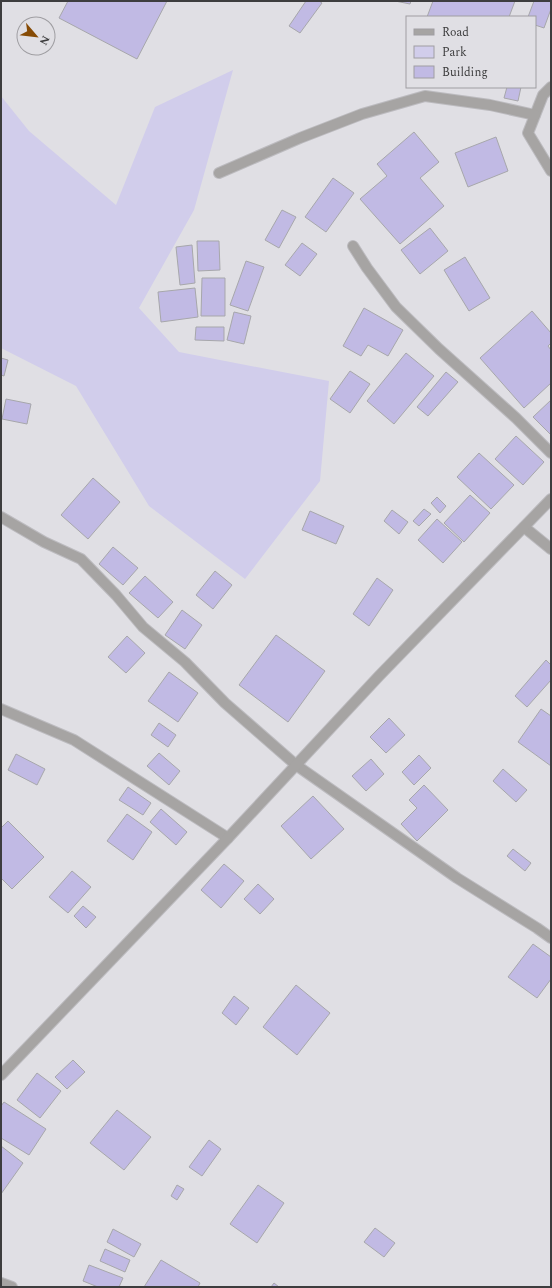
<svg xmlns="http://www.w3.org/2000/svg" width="552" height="1288" font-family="Spectral,serif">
	<rect width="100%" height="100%" fill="#e0dfe4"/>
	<polygon fill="#d1cdeb" points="233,70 194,210 139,308 179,352 329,381 320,481 245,579 149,506 76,386 1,348 1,96 29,131 116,205 155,107"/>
	<g fill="#c1bae4" stroke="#a7a7ab">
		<polygon points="68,1 167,1 137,59 59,18"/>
		<polygon points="306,1 319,1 322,3 300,33 289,26"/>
		<polygon points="395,1 411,1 410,4"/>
		<polygon points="433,1 515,1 509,17 427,17"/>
		<polygon points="534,1 551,1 551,9 544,28 535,25 535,17 528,17"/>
		<polygon points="507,87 521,87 518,101 504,98"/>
		<polygon points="414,132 439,162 420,178 444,206 400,244 360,199 387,176 377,164"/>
		<polygon points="496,137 508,171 468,187 455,153"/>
		<polygon points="333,178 354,193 326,232 305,217"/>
		<polygon points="282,210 296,217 279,248 265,240"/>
		<polygon points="430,228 448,251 420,274 401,250"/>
		<polygon points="197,241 219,241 220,270 198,271"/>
		<polygon points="302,243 317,254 300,276 285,265"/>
		<polygon points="192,245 195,283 180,285 176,247"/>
		<polygon points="465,257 490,298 469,311 444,270"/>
		<polygon points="246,261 264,267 248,311 230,305"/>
		<polygon points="202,278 225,278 225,316 201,316"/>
		<polygon points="195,288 198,317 161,322 158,292"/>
		<polygon points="364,308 403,330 388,356 368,345 361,356 343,346"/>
		<polygon points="532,311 551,333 551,343 548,346 551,350 551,383 524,408 480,358"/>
		<polygon points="234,312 251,316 244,344 227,340"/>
		<polygon points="196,327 224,327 224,341 195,340"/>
		<polygon points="406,353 434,376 394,424 367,401"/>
		<polygon points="1,358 8,360 4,376 1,375"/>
		<polygon points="350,371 370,384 350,413 330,399"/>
		<polygon points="446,372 458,382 428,416 417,407"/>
		<polygon points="6,399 31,404 27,424 2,419"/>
		<polygon points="551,400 551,435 533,417"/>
		<polygon points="516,436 544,462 523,485 495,459"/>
		<polygon points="479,453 514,485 491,509 457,477"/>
		<polygon points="93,478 120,502 88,539 61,515"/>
		<polygon points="470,495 490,513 464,542 444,523"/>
		<polygon points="437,497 446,506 440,513 431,503"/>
		<polygon points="424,509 431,514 419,526 413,521"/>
		<polygon points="392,510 408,522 399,534 384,521"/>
		<polygon points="310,511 344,526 336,544 302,530"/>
		<polygon points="437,519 462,542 443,563 418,540"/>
		<polygon points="113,547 138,568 123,585 99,564"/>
		<polygon points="215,571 232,585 213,609 196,595"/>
		<polygon points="145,576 173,602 158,618 129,593"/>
		<polygon points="377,578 393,590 369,626 353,614"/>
		<polygon points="182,610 202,625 185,649 165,635"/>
		<polygon points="276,635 325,671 288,722 239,685"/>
		<polygon points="127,636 145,653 126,673 108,657"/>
		<polygon points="546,660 551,665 551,680 527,707 515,696"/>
		<polygon points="169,672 198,693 178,722 148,701"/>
		<polygon points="541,709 551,716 551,766 518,742"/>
		<polygon points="389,718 405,735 386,753 370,737"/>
		<polygon points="159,723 176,735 168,747 151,735"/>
		<polygon points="159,753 180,771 169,785 147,766"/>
		<polygon points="16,754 45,769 37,785 8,770"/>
		<polygon points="419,755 431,768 414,785 402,772"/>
		<polygon points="371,759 384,774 366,791 352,776"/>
		<polygon points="503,769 527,790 516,802 493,781"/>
		<polygon points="424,785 448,810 417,841 401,824 417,808 409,800"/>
		<polygon points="128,787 151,803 143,815 119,800"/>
		<polygon points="313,796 344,829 311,859 281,826"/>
		<polygon points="161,809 187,832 176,845 150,822"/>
		<polygon points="127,814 152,832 133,860 107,841"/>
		<polygon points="8,821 44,857 12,889 1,878 1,828"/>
		<polygon points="513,849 531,863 525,871 507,856"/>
		<polygon points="224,864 244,881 221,908 201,890"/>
		<polygon points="72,871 91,887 68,913 49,897"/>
		<polygon points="258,884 274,899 260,914 244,899"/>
		<polygon points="83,906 96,917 86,928 74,916"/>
		<polygon points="533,944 551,957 551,979 537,998 508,977"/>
		<polygon points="296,985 330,1013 297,1055 263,1027"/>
		<polygon points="234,996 249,1008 236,1025 222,1013"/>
		<polygon points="73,1060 85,1072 67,1089 55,1077"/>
		<polygon points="37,1073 61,1091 40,1118 17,1100"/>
		<polygon points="4,1102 46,1129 29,1155 1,1138 1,1106"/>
		<polygon points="117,1110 151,1137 124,1170 90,1143"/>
		<polygon points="209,1140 221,1149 202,1176 189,1167"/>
		<polygon points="1,1146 23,1163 1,1194"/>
		<polygon points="177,1185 184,1189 177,1200 171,1196"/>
		<polygon points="258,1185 284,1203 257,1243 230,1224"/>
		<polygon points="375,1228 395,1243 384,1257 364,1242"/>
		<polygon points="113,1229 141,1244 134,1257 107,1242"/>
		<polygon points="105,1249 130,1260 125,1272 100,1261"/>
		<polygon points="161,1260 200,1283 198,1287 144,1287"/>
		<polygon points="89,1265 123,1278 119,1287 98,1287 83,1281"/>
		<polygon points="274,1283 279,1287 271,1287"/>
	</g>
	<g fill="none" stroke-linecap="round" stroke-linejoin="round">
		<defs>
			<g id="service">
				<polyline points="353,246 367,268 396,307 439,349 516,418 551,453"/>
				<polyline points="1,709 74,740 228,838"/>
			</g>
			<g id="minor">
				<polyline points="551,87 543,95 528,133 551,171"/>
				<polyline points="219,173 300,138 362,114 425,96 490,105 535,115"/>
				<polyline points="1,517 44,542 81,559 116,595 143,627 185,662 225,703 296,765 457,878 537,928 551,938"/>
				<polyline points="524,527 551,549"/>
				<polyline points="1,1075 228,838 379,676 551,499"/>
				<polyline points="1,1283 12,1287"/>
			</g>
		</defs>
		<use href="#service" stroke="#bcbbbf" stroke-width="12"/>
		<use href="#minor" stroke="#bcbbbf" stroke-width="12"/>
		<use href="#service" stroke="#a6a4a3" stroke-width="10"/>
		<use href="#minor" stroke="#a6a4a3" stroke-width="10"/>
	</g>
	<rect width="552" height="1288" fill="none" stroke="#3d3d3e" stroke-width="4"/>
	<rect x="406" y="16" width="130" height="72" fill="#e0dfe4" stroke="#9f9ea2"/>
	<rect x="414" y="29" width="20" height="6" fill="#a6a4a3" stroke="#9f9ea2"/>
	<text x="442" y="36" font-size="12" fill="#3d3d3e">Road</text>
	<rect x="414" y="46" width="20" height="12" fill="#d1cdeb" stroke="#9f9ea2"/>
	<text x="442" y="56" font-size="12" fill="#3d3d3e">Park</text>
	<rect x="414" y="66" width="20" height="12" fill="#c1bae4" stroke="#9f9ea2"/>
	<text x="442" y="76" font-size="12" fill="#3d3d3e">Building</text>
	<g transform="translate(36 36) rotate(118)"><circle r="19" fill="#e0dfe4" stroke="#9f9ea2"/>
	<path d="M0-3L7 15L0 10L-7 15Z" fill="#864b05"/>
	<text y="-6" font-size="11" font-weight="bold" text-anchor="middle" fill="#3d3d3e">N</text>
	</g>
</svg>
